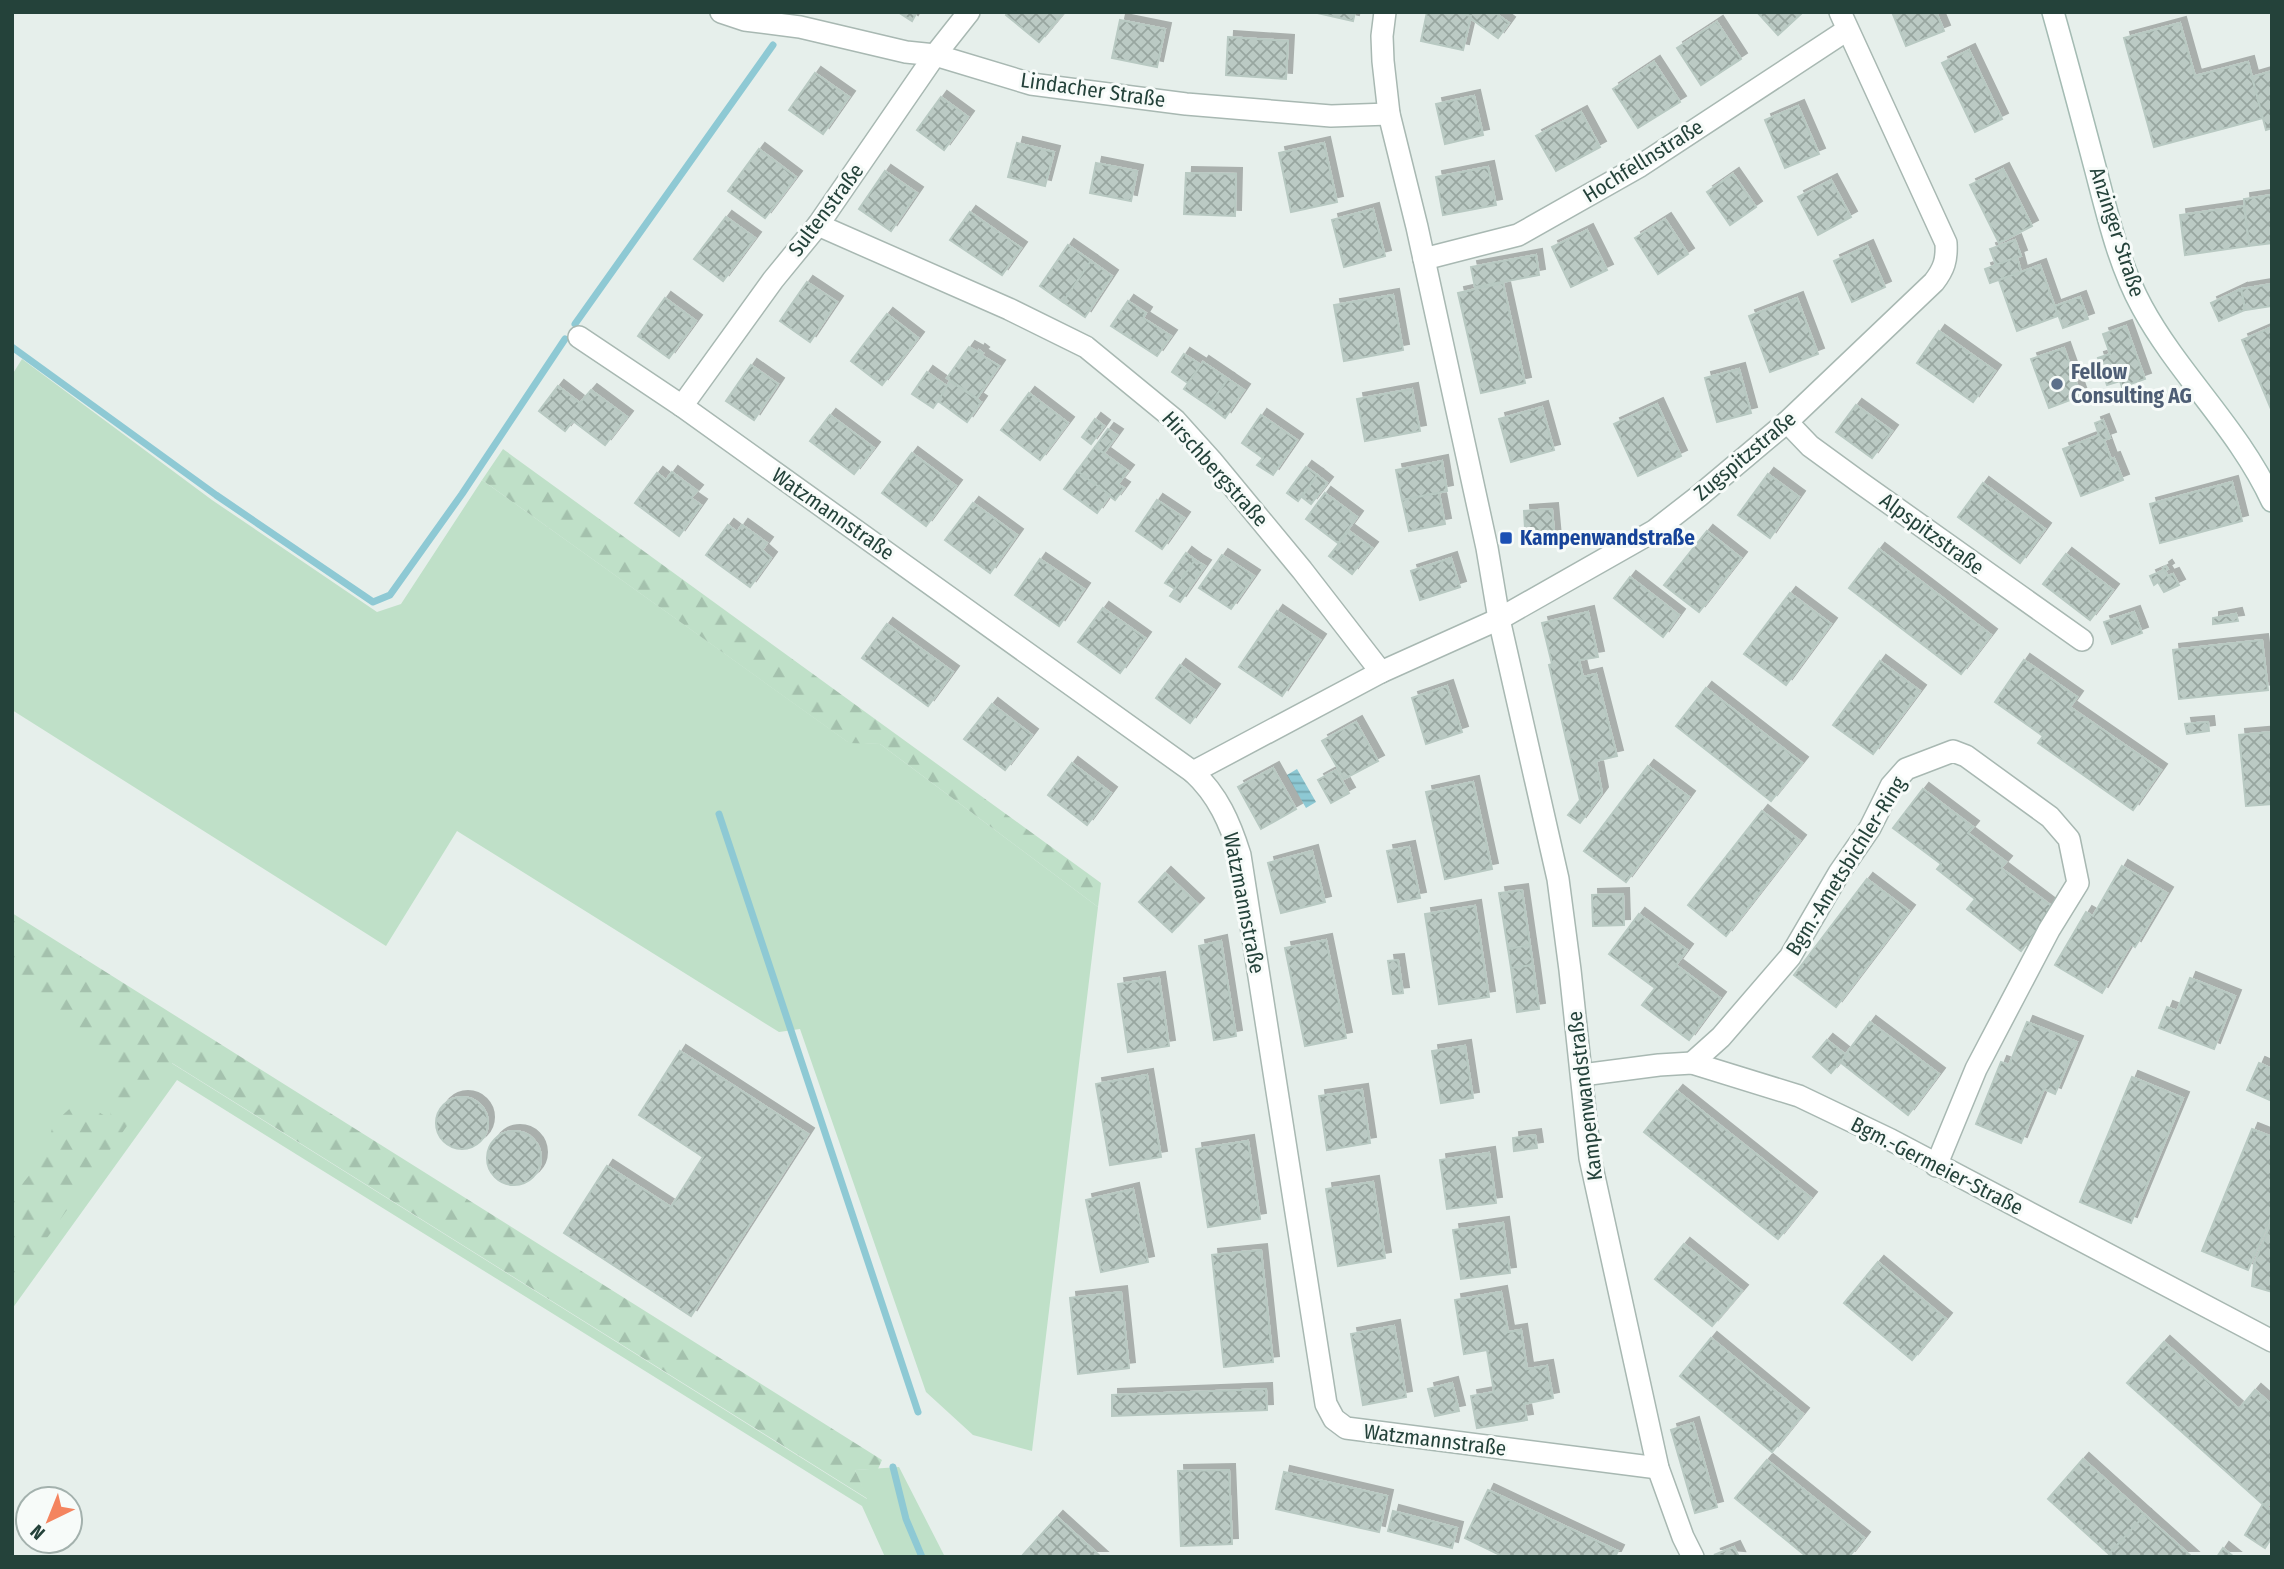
<svg xmlns="http://www.w3.org/2000/svg" width="2284" height="1569" font-family="'Fira Sans Condensed',sans-serif">
	<defs>
		<pattern id="forest-firs" width="22" height="20" patternUnits="userSpaceOnUse" patternTransform="scale(1.75)"><rect width="22" height="20" fill="#bfe0c8"/><path d="M5 1l3.5 6h-7zM16 11l3.5 6h-7z" fill="#a4c1ad"/></pattern>
		<pattern id="water-rules" width="6" height="5" patternUnits="userSpaceOnUse" patternTransform="scale(1.75)"><rect width="6" height="5" fill="#8ec9d4"/><path d="M0 2.5h6" fill="none" stroke="#74a5ad"/></pattern>
		<pattern id="building-cross-hatch" width="8" height="8" patternUnits="userSpaceOnUse" patternTransform="scale(1.75)"><rect width="8" height="8" fill="#bbcac4"/><path d="M0 0l8 8M0 8l8-8" fill="none" stroke="#98a6a0"/></pattern>
		<filter id="shadow"><feDropShadow dx="6" dy="-6" stdDeviation="0" flood-color="#0004"/></filter>
	</defs>
	<rect width="100%" height="100%" fill="#e6efeb"/>
	<g fill="#bfe0c8">
		<polygon points="22,359 212,500 377,612 401,604 482,480 848,742 880,744 1098,907 1032,1451 973,1435 926,1392 800,1029 779,1032 457,831 386,946 12,710 12,375"/>
		<polygon points="12,913 173,1064 867,1499 855,1470 899,1467 945,1557 885,1557 862,1506 177,1080 12,1309"/>
	</g>
	<g fill="url(#forest-firs)">
		<polygon points="503,449 1101,883 1098,907 880,744 849,743 482,480"/>
		<polygon points="12,913 882,1460 878,1469 855,1470 868,1499 172,1063 12,1287 12,1229 17,1226 13,1195 46,1155 53,1124 79,1100 110,1119 115,1079 71,1021 12,969"/>
	</g>
	<polygon fill="url(#water-rules)" points="1297,769 1316,802 1306,808 1287,775"/>
	<g fill="none" stroke-linecap="round" stroke-linejoin="round">
		<g stroke="#8ec9d4" stroke-width="7">
			<polyline points="575,324 773,45"/>
			<polyline points="12,347 216,495 373,602 390,595 462,494 565,339"/>
			<polyline points="719,814 918,1412"/>
			<polyline points="893,1467 906,1519 922,1557"/>
		</g>
	</g>
	<g fill="url(#building-cross-hatch)" stroke="#b8c9c2" stroke-width="2" filter="url(#shadow)">
		<polygon points="898,12 917,12 912,21"/>
		<polygon points="1008,12 1064,12 1039,42 1006,15"/>
		<polygon points="1313,12 1355,12 1353,21"/>
		<polygon points="1427,12 1455,12 1471,16 1463,50 1421,41"/>
		<polygon points="1469,12 1494,12 1509,23 1498,38 1470,18 1471,16 1467,15"/>
		<polygon points="1757,12 1803,12 1778,35"/>
		<polygon points="1892,12 1936,12 1944,31 1906,46"/>
		<polygon points="1120,20 1165,29 1157,67 1112,58"/>
		<polygon points="1717,22 1741,59 1701,85 1677,48"/>
		<polygon points="2180,23 2195,76 2248,62 2263,118 2154,147 2124,38"/>
		<polygon points="1228,37 1288,41 1286,79 1226,75"/>
		<polygon points="1969,50 2002,119 1975,132 1942,63"/>
		<polygon points="1654,62 1680,102 1638,128 1613,89"/>
		<polygon points="2272,71 2272,128 2266,130 2252,77"/>
		<polygon points="815,73 849,97 823,134 789,110"/>
		<polygon points="1474,96 1483,135 1445,144 1436,104"/>
		<polygon points="941,97 968,117 944,150 917,130"/>
		<polygon points="1798,106 1819,154 1785,168 1765,120"/>
		<polygon points="1581,112 1600,147 1556,171 1536,136"/>
		<polygon points="1017,143 1054,152 1045,186 1008,177"/>
		<polygon points="1324,143 1337,202 1291,212 1279,153"/>
		<polygon points="759,149 796,177 765,218 728,191"/>
		<polygon points="1096,163 1137,171 1131,201 1090,193"/>
		<polygon points="1488,167 1496,205 1443,215 1436,177"/>
		<polygon points="2003,169 2032,226 1999,243 1970,185"/>
		<polygon points="885,171 917,193 891,231 859,209"/>
		<polygon points="1186,173 1236,174 1235,216 1184,214"/>
		<polygon points="1733,174 1756,207 1730,225 1707,192"/>
		<polygon points="1831,180 1851,217 1818,235 1798,197"/>
		<polygon points="2272,195 2272,243 2249,246 2244,199"/>
		<polygon points="2244,206 2249,246 2185,255 2180,215"/>
		<polygon points="1373,209 1385,256 1344,267 1332,220"/>
		<polygon points="970,212 1021,248 1002,275 950,240"/>
		<polygon points="726,217 755,238 723,281 694,259"/>
		<polygon points="1665,219 1688,254 1658,274 1635,238"/>
		<polygon points="1587,230 1607,270 1571,287 1552,247"/>
		<polygon points="2015,240 2021,256 1996,265 1990,249"/>
		<polygon points="1068,245 1091,261 1063,302 1040,286"/>
		<polygon points="1867,246 1885,287 1852,302 1834,261"/>
		<polygon points="1536,255 1539,275 1475,287 1471,267"/>
		<polygon points="2017,257 2021,272 1990,283 1985,269"/>
		<polygon points="1091,261 1112,276 1085,317 1063,302"/>
		<polygon points="2040,265 2058,316 2017,331 1999,280"/>
		<polygon points="807,282 837,302 810,342 780,321"/>
		<polygon points="1503,283 1525,383 1481,393 1458,293"/>
		<polygon points="2272,284 2272,306 2245,310 2241,289"/>
		<polygon points="2241,289 2245,310 2219,321 2211,303"/>
		<polygon points="1393,295 1403,350 1344,361 1334,305"/>
		<polygon points="2080,297 2088,319 2063,328 2055,306"/>
		<polygon points="665,298 696,321 669,358 638,336"/>
		<polygon points="1797,298 1818,354 1770,372 1749,316"/>
		<polygon points="1128,301 1146,313 1143,318 1171,336 1157,356 1111,326"/>
		<polygon points="887,314 918,338 882,385 851,361"/>
		<polygon points="2126,326 2145,379 2122,387 2120,381 2107,385 2098,358 2110,354 2103,334"/>
		<polygon points="2272,327 2272,408 2271,409 2242,340"/>
		<polygon points="1939,331 1995,371 1973,402 1917,363"/>
		<polygon points="969,347 978,352 979,350 983,353 981,355 999,366 977,398 947,378"/>
		<polygon points="2064,348 2081,396 2049,408 2031,359"/>
		<polygon points="1184,354 1201,365 1188,383 1172,372"/>
		<polygon points="1203,362 1228,379 1209,406 1184,389"/>
		<polygon points="751,365 778,384 754,420 726,401"/>
		<polygon points="1739,369 1751,413 1717,422 1705,378"/>
		<polygon points="927,372 948,387 933,408 912,394"/>
		<polygon points="1228,379 1244,390 1225,418 1209,406"/>
		<polygon points="950,381 981,402 967,422 938,401"/>
		<polygon points="558,386 580,403 591,390 627,417 605,445 573,421 565,431 539,411"/>
		<polygon points="1412,389 1420,431 1365,441 1357,399"/>
		<polygon points="1029,393 1068,423 1040,460 1001,430"/>
		<polygon points="1657,404 1681,456 1638,476 1614,424"/>
		<polygon points="1856,405 1892,431 1872,458 1836,432"/>
		<polygon points="1542,407 1554,450 1511,462 1499,419"/>
		<polygon points="830,415 874,448 854,474 810,441"/>
		<polygon points="1261,415 1297,440 1273,475 1257,465 1263,458 1242,443"/>
		<polygon points="1095,419 1104,426 1091,444 1082,437"/>
		<polygon points="2103,420 2110,438 2104,440 2111,459 2114,458 2123,480 2081,496 2063,449 2099,435 2095,423"/>
		<polygon points="1108,429 1117,435 1104,453 1095,447"/>
		<polygon points="1095,447 1128,471 1118,484 1124,488 1115,500 1077,471"/>
		<polygon points="912,453 956,486 926,526 882,493"/>
		<polygon points="1442,461 1447,491 1402,500 1396,470"/>
		<polygon points="1306,467 1317,475 1298,501 1287,493"/>
		<polygon points="1077,471 1110,495 1097,513 1064,489"/>
		<polygon points="672,472 697,491 691,498 701,505 679,536 635,503 657,473 666,480"/>
		<polygon points="1768,474 1799,497 1770,538 1738,515"/>
		<polygon points="1317,475 1327,483 1311,504 1302,497"/>
		<polygon points="2232,482 2242,521 2160,543 2150,504"/>
		<polygon points="1983,483 2045,529 2020,563 1958,517"/>
		<polygon points="1325,493 1357,517 1338,543 1306,519"/>
		<polygon points="1439,493 1445,524 1409,531 1402,500"/>
		<polygon points="1157,500 1184,518 1162,549 1136,531"/>
		<polygon points="973,503 1017,535 990,573 945,540"/>
		<polygon points="1552,509 1555,542 1526,545 1524,511"/>
		<polygon points="728,525 737,532 742,525 767,543 762,550 771,558 750,587 706,555"/>
		<polygon points="1349,531 1372,548 1352,574 1329,556"/>
		<polygon points="1707,531 1741,558 1699,612 1664,585"/>
		<polygon points="1879,549 1991,635 1961,674 1849,588"/>
		<polygon points="1186,553 1195,560 1175,589 1165,583"/>
		<polygon points="2066,554 2113,590 2090,620 2043,584"/>
		<polygon points="1222,555 1254,576 1231,609 1199,588"/>
		<polygon points="1451,558 1460,587 1420,600 1411,571"/>
		<polygon points="1040,559 1084,589 1059,626 1015,595"/>
		<polygon points="1195,560 1205,566 1180,602 1170,596"/>
		<polygon points="2166,566 2168,569 2165,571 2168,576 2173,574 2179,585 2164,592 2158,582 2154,585 2150,576 2164,570 2163,568"/>
		<polygon points="1630,577 1679,615 1663,637 1614,598"/>
		<polygon points="1790,593 1831,624 1786,685 1744,654"/>
		<polygon points="1103,608 1145,638 1120,673 1078,642"/>
		<polygon points="1277,611 1320,640 1282,696 1239,667"/>
		<polygon points="1588,612 1598,657 1579,660 1583,677 1596,674 1617,756 1596,761 1602,793 1580,823 1568,815 1580,800 1549,665 1552,664 1542,623"/>
		<polygon points="2134,612 2142,633 2112,644 2104,622"/>
		<polygon points="2236,614 2238,621 2213,624 2213,618"/>
		<polygon points="887,624 953,672 928,706 862,658"/>
		<polygon points="2262,640 2268,690 2179,699 2173,650"/>
		<polygon points="2024,660 2077,697 2070,707 2161,770 2133,810 2038,743 2043,736 1995,702"/>
		<polygon points="1880,661 1920,691 1873,754 1833,725"/>
		<polygon points="1180,665 1214,690 1190,723 1156,698"/>
		<polygon points="1447,686 1462,732 1426,744 1412,698"/>
		<polygon points="1706,688 1802,763 1771,801 1676,726"/>
		<polygon points="992,704 1032,735 1005,770 964,739"/>
		<polygon points="1356,722 1378,761 1344,779 1322,741"/>
		<polygon points="2208,722 2209,731 2187,734 2185,724"/>
		<polygon points="2272,732 2272,804 2246,806 2239,735"/>
		<polygon points="1072,763 1111,793 1087,825 1048,795"/>
		<polygon points="1648,766 1689,797 1626,882 1584,851"/>
		<polygon points="1273,768 1296,809 1261,829 1238,787"/>
		<polygon points="1336,770 1349,793 1331,803 1318,780"/>
		<polygon points="1473,782 1492,869 1445,879 1426,792"/>
		<polygon points="1923,789 1973,827 1968,833 2006,862 2001,868 2054,908 2021,951 1967,909 1975,899 1937,869 1941,864 1893,828"/>
		<polygon points="1762,811 1800,841 1726,936 1688,905"/>
		<polygon points="1409,847 1420,898 1398,902 1387,851"/>
		<polygon points="1312,851 1325,902 1281,913 1268,863"/>
		<polygon points="2122,866 2167,893 2135,947 2131,944 2102,993 2055,965 2086,912 2093,916"/>
		<polygon points="1165,873 1198,904 1172,932 1139,902"/>
		<polygon points="1867,879 1909,911 1836,1007 1794,975"/>
		<polygon points="1522,890 1530,945 1508,949 1499,893"/>
		<polygon points="1623,894 1624,925 1593,926 1592,895"/>
		<polygon points="1475,906 1489,997 1439,1004 1425,914"/>
		<polygon points="1639,914 1687,950 1676,965 1720,998 1689,1040 1642,1005 1655,988 1609,954"/>
		<polygon points="1326,940 1346,1038 1305,1046 1285,948"/>
		<polygon points="1221,941 1236,1036 1214,1040 1199,946"/>
		<polygon points="1530,945 1533,965 1511,968 1508,949"/>
		<polygon points="1398,960 1403,993 1393,994 1388,961"/>
		<polygon points="1533,965 1539,1009 1517,1012 1511,968"/>
		<polygon points="1159,978 1169,1046 1128,1052 1118,984"/>
		<polygon points="2190,978 2235,996 2214,1049 2159,1028 2167,1007 2177,1011"/>
		<polygon points="1870,1022 1939,1074 1908,1115 1840,1062"/>
		<polygon points="2027,1022 2077,1042 2055,1094 2044,1089 2021,1143 1976,1124 2001,1062 2009,1065"/>
		<polygon points="1827,1040 1846,1055 1831,1073 1813,1057"/>
		<polygon points="1465,1046 1473,1098 1441,1103 1432,1051"/>
		<polygon points="680,1051 808,1134 691,1316 564,1233 607,1166 671,1207 703,1157 639,1115"/>
		<polygon points="2259,1063 2272,1069 2272,1101 2247,1090"/>
		<polygon points="1147,1075 1161,1157 1110,1165 1096,1084"/>
		<polygon points="2132,1077 2183,1098 2131,1223 2080,1202"/>
		<polygon points="1362,1090 1370,1143 1327,1150 1319,1096"/>
		<polygon points="1677,1091 1811,1198 1778,1239 1644,1132"/>
		<circle cx="462" cy="1123" r="26"/>
		<polygon points="2252,1129 2272,1137 2272,1214 2248,1270 2202,1251"/>
		<circle cx="514" cy="1158" r="27"/>
		<polygon points="1535,1135 1537,1148 1514,1151 1513,1138"/>
		<polygon points="1248,1141 1260,1219 1208,1227 1196,1149"/>
		<polygon points="1489,1153 1496,1203 1447,1209 1440,1160"/>
		<polygon points="1373,1182 1385,1258 1338,1266 1326,1189"/>
		<polygon points="1133,1189 1148,1262 1101,1272 1086,1200"/>
		<polygon points="1503,1223 1510,1273 1461,1279 1453,1230"/>
		<polygon points="2271,1223 2272,1223 2272,1292 2252,1286 2254,1264"/>
		<polygon points="1684,1244 1742,1291 1712,1326 1655,1279"/>
		<polygon points="1261,1250 1273,1362 1224,1367 1212,1255"/>
		<polygon points="1878,1262 1946,1319 1912,1360 1844,1303"/>
		<polygon points="1121,1292 1129,1368 1078,1374 1070,1298"/>
		<polygon points="1501,1292 1508,1332 1521,1330 1527,1369 1547,1366 1553,1398 1524,1404 1527,1420 1477,1428 1471,1396 1494,1392 1487,1350 1464,1354 1455,1300"/>
		<polygon points="1394,1326 1406,1397 1363,1405 1351,1334"/>
		<polygon points="1711,1338 1803,1414 1772,1452 1680,1376"/>
		<polygon points="2164,1342 2239,1409 2255,1390 2272,1405 2272,1501 2266,1507 2127,1383"/>
		<polygon points="1452,1383 1459,1411 1435,1416 1428,1389"/>
		<polygon points="1266,1389 1267,1410 1112,1416 1112,1395"/>
		<polygon points="1693,1423 1717,1507 1695,1513 1671,1430"/>
		<polygon points="2083,1459 2145,1515 2109,1554 2048,1499"/>
		<polygon points="1767,1460 1864,1538 1849,1557 1807,1557 1735,1498"/>
		<polygon points="1229,1470 1232,1544 1181,1546 1178,1471"/>
		<polygon points="1284,1472 1387,1496 1379,1532 1276,1509"/>
		<polygon points="1488,1490 1618,1551 1615,1557 1504,1557 1465,1538"/>
		<polygon points="2263,1504 2272,1511 2272,1537 2265,1548 2245,1535"/>
		<polygon points="1393,1511 1457,1528 1452,1548 1388,1531"/>
		<polygon points="2145,1515 2192,1557 2112,1557 2109,1554"/>
		<polygon points="1057,1517 1101,1557 1021,1557"/>
		<polygon points="1734,1547 1739,1557 1714,1555"/>
		<polygon points="2223,1548 2234,1557 2217,1557"/>
	</g>
	<g fill="none" stroke-linecap="round" stroke-linejoin="round">
		<defs>
			<g id="street">
				<polyline points="721,12 745,20 800,27 906,52 935,55 1031,84 1186,104 1331,116 1389,114"/>
				<polyline points="1385,12 1382,36 1383,61 1389,114 1417,227 1487,548 1499,619 1558,879 1570,970 1590,1158 1658,1468 1683,1537 1693,1557"/>
				<polyline points="818,225 1009,309 1086,347 1175,420 1211,460 1302,570 1381,672"/>
				<polyline points="1424,259 1518,235 1640,166 1847,30"/>
				<path d="M579 337 682 406 1193 772C1218 795 1230 823 1240 855L1326 1404 1334 1419 1346 1428 1658 1468"/>
				<polyline points="682,406 773,280 818,225 935,55 969,12"/>
				<polyline points="1787,422 1810,446 1858,481 2082,640"/>
				<path d="M1193 772 1381 672 1499 619 1654 531 1699 496 1787 422 1934 282C1944 269 1947 260 1946 243L1840 12"/>
				<polyline points="1692,1063 1721,1037 1790,957 1839,873 1870,828 1891,786 1906,769 1953,751 1966,756 2050,817 2069,839 2078,883 2049,930 1976,1069 1936,1166"/>
				<polyline points="1582,1075 1659,1065 1692,1063 1799,1096 1891,1140 2272,1341"/>
			</g>
			<path id="secondary" d="M2053 12C2068 65 2082 118 2096 171 2108 217 2119 265 2142 307 2179 375 2239 429 2272 501"/>
		</defs>
		<use href="#street" stroke="#a8b8b2" stroke-width="24"/>
		<use href="#secondary" stroke="#a4bbb3" stroke-width="24"/>
		<use href="#street" stroke="#fff" stroke-width="21"/>
		<use href="#secondary" stroke="#fff" stroke-width="21"/>
	</g>
	<circle fill="#5c6f8a" stroke="#f7fbf9" stroke-width="2.5" cx="2057" cy="384" r="7"/>
	<rect fill="#1a4fb4" stroke="#f7fbf9" stroke-width="2.5" x="1499" y="531" width="14" height="14" rx="3.5"/>
	<g text-anchor="middle" stroke-width="6" stroke-linejoin="round" paint-order="stroke">
		<g font-size="21" fill="#24423a" stroke="#f7fbf9">
			<text transform="translate(1093 90) rotate(8)" y="7">Lindacher Straße</text>
			<text transform="translate(1643 161) rotate(-32)" y="7">Hochfellnstraße</text>
			<text transform="translate(826 210) rotate(-53)" y="7">Sultenstraße</text>
			<text transform="translate(2117 232) rotate(72)" y="7">Anzinger Straße</text>
			<text transform="translate(1745 456) rotate(-40)" y="7">Zugspitzstraße</text>
			<text transform="translate(1215 469) rotate(48)" y="7">Hirschbergstraße</text>
			<text transform="translate(833 514) rotate(35)" y="7">Watzmannstraße</text>
			<text transform="translate(1932 534) rotate(36)" y="7">Alpspitzstraße</text>
			<text transform="translate(1846 866) rotate(-58)" y="7">Bgm.-Ametsbichler-Ring</text>
			<text transform="translate(1244 903) rotate(79)" y="7">Watzmannstraße</text>
			<text transform="translate(1585 1096) rotate(-97)" y="7">Kampenwandstraße</text>
			<text transform="translate(1937 1166) rotate(27)" y="7">Bgm.-Germeier-Straße</text>
			<text transform="translate(1435 1440) rotate(7)" y="7">Watzmannstraße</text>
		</g>
		<g font-size="21" font-weight="bold" fill="#4e5e75" stroke="#f7fbf9" text-anchor="start">
			<text x="2071" y="379">Fellow<tspan x="2071" dy="24">Consulting AG</tspan></text>
		</g>
		<g font-size="21" font-weight="bold" fill="#164399" stroke="#f7fbf9" text-anchor="start">
			<text x="1520" y="545">Kampenwandstraße</text>
		</g>
	</g>
	<rect width="2284" height="1569" fill="none" stroke="#24423a" stroke-width="28"/>
	<g transform="translate(49 1520) rotate(223)"><circle r="33" fill="#f7fbf9" stroke="#a3b1ad" stroke-width="2"/>
	<path d="M0-5L12 26L0 18L-12 26Z" fill="#f4845f"/>
	<text y="-10" font-size="19" font-weight="bold" text-anchor="middle" fill="#24423a">N</text>
	</g>
</svg>
